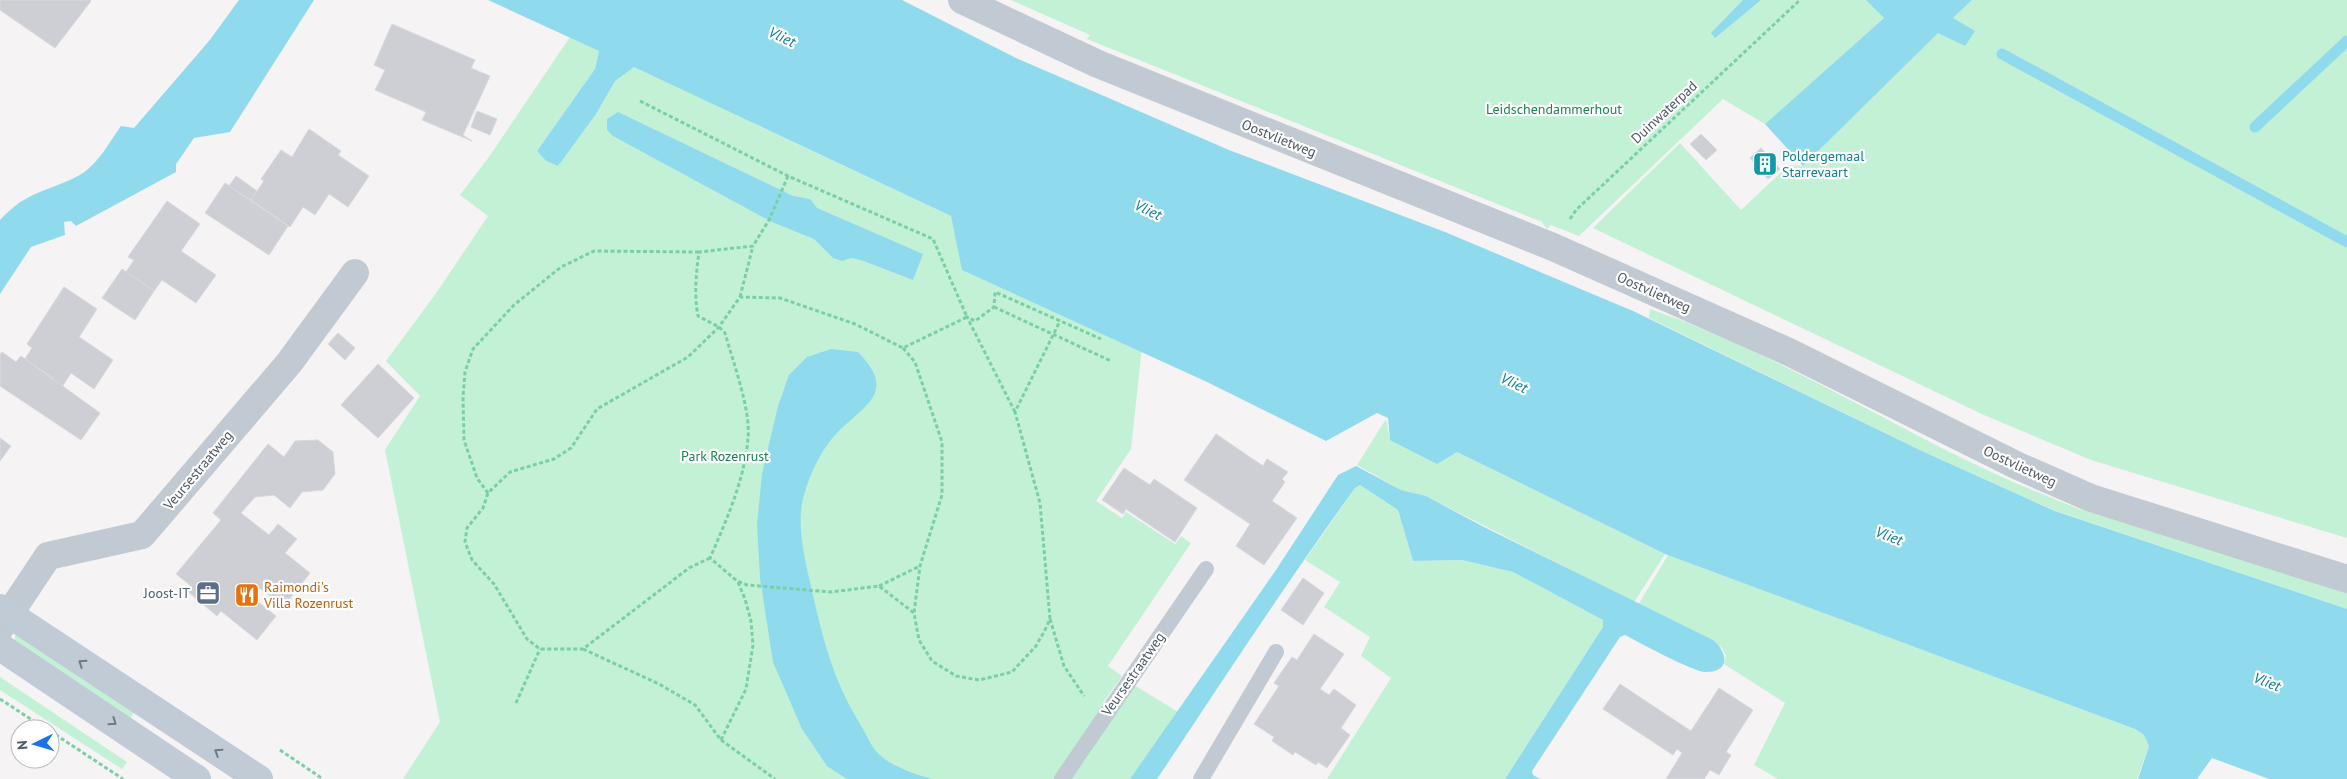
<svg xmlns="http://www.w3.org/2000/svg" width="2347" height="779" font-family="'PT Sans',sans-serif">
	<rect width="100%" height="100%" fill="#f5f3f3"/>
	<g fill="#c3f1d5">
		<polygon points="1011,0 1897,0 1881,15 1884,18 1765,124 1723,99 1579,236 1551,225 1547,229 1542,222 1087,39 1090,35"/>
		<polygon points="1972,0 2347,0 2347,538 2091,460 1984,415 1593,228 1680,143 1741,210 1789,165 1803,166 1938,32 1965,46 1953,18"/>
		<polygon points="570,37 599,51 595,69 537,151 546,161 558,166 629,57 765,129 951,216 954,228 1144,328 1131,449 1096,501 1122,518 1126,512 1175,544 1181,536 1191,543 1108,666 1122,676 1103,703 1109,717 1066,779 403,779 440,722 385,450 420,396 386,361 437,292 488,216 460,195 489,157"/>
		<path d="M1650 309C1761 347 1863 409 1968 461 2004 479 2042 494 2079 509L2305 578 2347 593V609L2056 511 1924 452 1649 318Z"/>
		<polygon points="1386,419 1390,440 1457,452 1665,554 1634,602 1426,496 1401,490 1357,465"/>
		<polygon points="1360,485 1398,510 1413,561 1462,560 1513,572 1603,620 1603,627 1505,779 1327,779 1391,678 1361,656 1370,637 1324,607 1340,582 1305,560 1355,488"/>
		<polygon points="1668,555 2135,729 2144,735 2149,746 2137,779 1778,779 1754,765 1785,703 1724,664 1726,656 1722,648 1638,605"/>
		<polygon points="22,633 136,709 130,719 15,645 15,636"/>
		<polygon points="0,677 127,762 122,769 0,690"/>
		<polygon points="1134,685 1178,712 1130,779 1070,779"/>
	</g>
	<g fill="#90daee">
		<path d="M239 0H314L230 132 194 138 176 164V172L76 226 71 221 64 222 65 235 31 247 0 294V220C28 190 45 193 78 176 97 166 109 143 121 126L134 128 209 41Z"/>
		<polygon points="488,0 902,0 1016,58 1229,150 1445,232 1633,311 1924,452 2055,511 2347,609 2347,779 2269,779 2212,758 2197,779 2138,779 2149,746 2144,735 2135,729 1665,554 1457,452 1437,464 1390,440 1388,418 1377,413 1326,441 1207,382 962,270 951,216 634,67 615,81 596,114 558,166 546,161 537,151 595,69 599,51"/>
		<polygon points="1743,0 1761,0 1715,38 1711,33"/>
		<polygon points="1866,0 1972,0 1953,18 1975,31 1965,46 1938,33 1803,166 1765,124 1884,18"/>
		<polygon points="618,112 793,196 810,199 817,208 923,254 913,280 861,260 851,258 842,261 833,258 814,239 772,222 613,136 607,130 607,119"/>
		<path d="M831 349 858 352C899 394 863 405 835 435 820 452 810 474 804 495 796 521 804 556 810 582 822 635 831 676 860 724 865 732 869 742 875 750 887 765 914 774 932 779H847L827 766 802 729 773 662 760 578 757 525 762 474 778 406 789 375 807 357Z"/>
		<path d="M1356 466 1401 490 1426 496 1482 526 1713 640C1728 653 1731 672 1705 672 1694 672 1638 642 1625 635L1620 637 1532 771 1533 775 1540 779H1505L1603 627V620L1513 572 1462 560 1413 561 1398 510 1360 485 1355 488C1286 583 1222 682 1157 779H1130L1276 570 1338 475Z"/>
	</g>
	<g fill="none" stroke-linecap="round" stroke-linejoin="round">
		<g stroke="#90daee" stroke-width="11">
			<polyline points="2002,54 2347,242"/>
			<polyline points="2255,127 2347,41"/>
		</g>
	</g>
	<g fill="#cdcfd5" stroke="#d7d9de">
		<polygon points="0,0 90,0 91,1 55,48 0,10"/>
		<polygon points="392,24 475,60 471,68 490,76 463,135 472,141 422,120 426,112 375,90 385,70 374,65"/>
		<polygon points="477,111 497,119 490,135 471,127"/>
		<polygon points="309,129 341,151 338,155 369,176 348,207 329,194 315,215 303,207 290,227 251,200 264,181 261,179 281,150 292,157"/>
		<polygon points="1701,134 1717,150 1706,160 1690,144"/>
		<polygon points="1761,148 1780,169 1768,179 1750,158"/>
		<polygon points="236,176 257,191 251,200 229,186"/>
		<polygon points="225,183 288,226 269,255 205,213"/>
		<polygon points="167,201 200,224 181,251 216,275 196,303 162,280 154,291 126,272 134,260 128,257"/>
		<polygon points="122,269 154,291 135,320 102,298"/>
		<polygon points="64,287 97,309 79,337 113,360 94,389 71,373 62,387 52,380 53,378 25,359 32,348 27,344"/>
		<polygon points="338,333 355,348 345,360 328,344"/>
		<polygon points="2,352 16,362 21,356 100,413 81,440 0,386 0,355"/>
		<polygon points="378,364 414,398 378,438 341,405"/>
		<polygon points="1216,434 1263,466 1267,459 1288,472 1282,479 1285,482 1272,501 1297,518 1264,565 1236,546 1250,524 1184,480"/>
		<polygon points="0,438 11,446 0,461"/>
		<polygon points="318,440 333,452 335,474 323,490 302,492 290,508 274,495 255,497 241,513 269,535 278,524 297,539 285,553 310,573 284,606 258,587 251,596 276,616 257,640 221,611 217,616 186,590 190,585 176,574 221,520 213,513 268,444 284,457 295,441"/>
		<polygon points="1124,468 1150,485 1154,479 1197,508 1175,542 1126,509 1123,514 1102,500"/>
		<polygon points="1303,578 1324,593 1303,625 1281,610"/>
		<polygon points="1314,634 1344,654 1320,689 1329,695 1334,689 1356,705 1341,728 1350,735 1327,768 1318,762 1316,765 1295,752 1293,755 1272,741 1274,737 1254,724 1279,686 1274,683 1292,657 1297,660"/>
		<polygon points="1620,684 1691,731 1719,688 1753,710 1726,752 1731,755 1719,775 1710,770 1704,779 1666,779 1682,753 1677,749 1673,755 1603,709"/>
	</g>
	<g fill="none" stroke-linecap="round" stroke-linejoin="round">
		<g stroke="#7ad0a6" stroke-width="3" stroke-dasharray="4 2.5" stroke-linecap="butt">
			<polyline points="640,101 788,176 933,239 967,317 903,348 855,324 780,298 740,297 719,327 688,357 597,409 571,448 554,459 510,472 488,493 483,508 467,528 465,542 472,560 494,584 527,639 540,649 583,649 689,568 710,558"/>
			<path d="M788 176 769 220 753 246 699 252C696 274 694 295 698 316L719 327 725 333C733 362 751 410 748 438 745 479 726 521 710 558L737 581 747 585 831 592 879 586 914 613 919 640 932 661 956 676 979 680 1012 672 1036 646 1045 630 1050 619 1040 503 1015 412 1060 321"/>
			<polyline points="1570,219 1576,210 1800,0"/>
			<polyline points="740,297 753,246"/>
			<polyline points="994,307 1111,361"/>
			<polyline points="903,348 915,362 942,442 942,495 920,566 914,613"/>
			<polyline points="1015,412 967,317 975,321 994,307 995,292 1101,339"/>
			<polyline points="488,493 477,478 464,440 463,397 465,372 473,349 514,305 561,267 594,251 699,252"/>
			<polyline points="879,586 920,566"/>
			<polyline points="1050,619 1064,666 1084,696"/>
			<polyline points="583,649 659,684 695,705 721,740 775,779"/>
			<polyline points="0,699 46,729"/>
			<polyline points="516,703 540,649"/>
			<polyline points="50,731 123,779"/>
			<polyline points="721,740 746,689 753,645 751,621 745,599 738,582"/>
			<polyline points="280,750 323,779"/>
		</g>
		<g stroke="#c1cad2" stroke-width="16">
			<polyline points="1062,779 1206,569"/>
			<polyline points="1201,779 1276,652"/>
		</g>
		<g stroke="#c1cad2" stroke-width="28">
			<polyline points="962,0 1098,64 1553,247 1789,352 2018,466 2091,498 2347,579"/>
			<polyline points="0,628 48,556 142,535 289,363 355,273"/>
		</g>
		<g stroke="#c1cbd6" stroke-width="28">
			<polyline points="0,608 259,779"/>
			<polyline points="0,647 197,779"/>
		</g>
	</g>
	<defs><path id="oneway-chevron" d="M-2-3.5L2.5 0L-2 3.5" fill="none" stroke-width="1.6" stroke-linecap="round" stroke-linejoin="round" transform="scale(1.25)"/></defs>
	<g stroke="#6e7984">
		<use href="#oneway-chevron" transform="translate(82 663) rotate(-146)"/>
		<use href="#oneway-chevron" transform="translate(113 722) rotate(34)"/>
		<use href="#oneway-chevron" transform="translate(218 752) rotate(-147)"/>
	</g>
	<defs>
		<symbol id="building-square" viewBox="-11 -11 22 22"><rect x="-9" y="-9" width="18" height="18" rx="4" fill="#0f9aa8" stroke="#fff"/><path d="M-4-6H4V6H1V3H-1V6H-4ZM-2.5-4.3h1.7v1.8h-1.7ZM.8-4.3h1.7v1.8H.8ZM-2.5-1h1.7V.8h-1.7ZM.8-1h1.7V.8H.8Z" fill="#fff"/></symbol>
		<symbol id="office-square" viewBox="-11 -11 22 22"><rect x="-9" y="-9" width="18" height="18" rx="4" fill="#5c6f8a" stroke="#fff"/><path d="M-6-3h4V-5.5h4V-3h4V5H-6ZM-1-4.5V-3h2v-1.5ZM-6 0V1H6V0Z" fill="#fff"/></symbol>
		<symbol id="restaurant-square" viewBox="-11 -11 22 22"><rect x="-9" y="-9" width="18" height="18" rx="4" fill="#e8710a" stroke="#fff"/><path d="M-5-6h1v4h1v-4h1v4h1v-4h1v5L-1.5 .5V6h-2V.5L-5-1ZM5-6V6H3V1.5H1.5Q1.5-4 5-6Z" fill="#fff"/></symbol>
	</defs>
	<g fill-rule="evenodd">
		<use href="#building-square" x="1751" y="150" width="28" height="28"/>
		<use href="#office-square" x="194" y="579" width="28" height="28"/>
		<use href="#restaurant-square" x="233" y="581" width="28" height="28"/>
	</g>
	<g text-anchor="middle" stroke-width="4.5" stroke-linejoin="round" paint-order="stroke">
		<g font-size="14" fill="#17864f" stroke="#fff">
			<text x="1554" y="114">Leidschendammerhout</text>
			<text x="725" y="461">Park Rozenrust</text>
		</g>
		<g font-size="14" fill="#4a5661" stroke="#fff">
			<text transform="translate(1664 112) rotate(-43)" y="5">Duinwaterpad</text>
			<text transform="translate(1279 138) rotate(22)" y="5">Oostvlietweg</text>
			<text transform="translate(1654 292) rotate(24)" y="5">Oostvlietweg</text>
			<text transform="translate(2020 466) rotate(25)" y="5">Oostvlietweg</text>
			<text transform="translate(198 470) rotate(-50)" y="5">Veursestraatweg</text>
			<text transform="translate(1133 674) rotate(-55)" y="5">Veursestraatweg</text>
		</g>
		<g font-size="14" fill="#0d838f" stroke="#fff" text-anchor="start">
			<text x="1782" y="161">Poldergemaal<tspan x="1782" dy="16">Starrevaart</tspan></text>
		</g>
		<g font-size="14" fill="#c56008" stroke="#fff" text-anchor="start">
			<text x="264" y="592">Raimondi's<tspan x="264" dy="16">Villa Rozenrust</tspan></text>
		</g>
		<g font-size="14" fill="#4e5e75" stroke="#fff" text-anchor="end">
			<text x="190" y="598">Joost-IT</text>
		</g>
		<g font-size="15" font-style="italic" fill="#0c7c9b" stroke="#fff">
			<text transform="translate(782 37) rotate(25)" y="5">Vliet</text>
			<text transform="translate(1148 210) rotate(25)" y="5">Vliet</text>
			<text transform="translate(1514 383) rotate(25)" y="5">Vliet</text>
			<text transform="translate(1889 536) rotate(21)" y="5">Vliet</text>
			<text transform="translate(2267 682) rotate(21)" y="5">Vliet</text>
		</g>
	</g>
	<g transform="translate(35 744) rotate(265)"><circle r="24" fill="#ffffff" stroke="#b7bbc0"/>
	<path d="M0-4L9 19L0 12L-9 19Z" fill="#1a73e8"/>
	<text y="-8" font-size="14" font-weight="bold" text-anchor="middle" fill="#4a5661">N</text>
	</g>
</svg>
